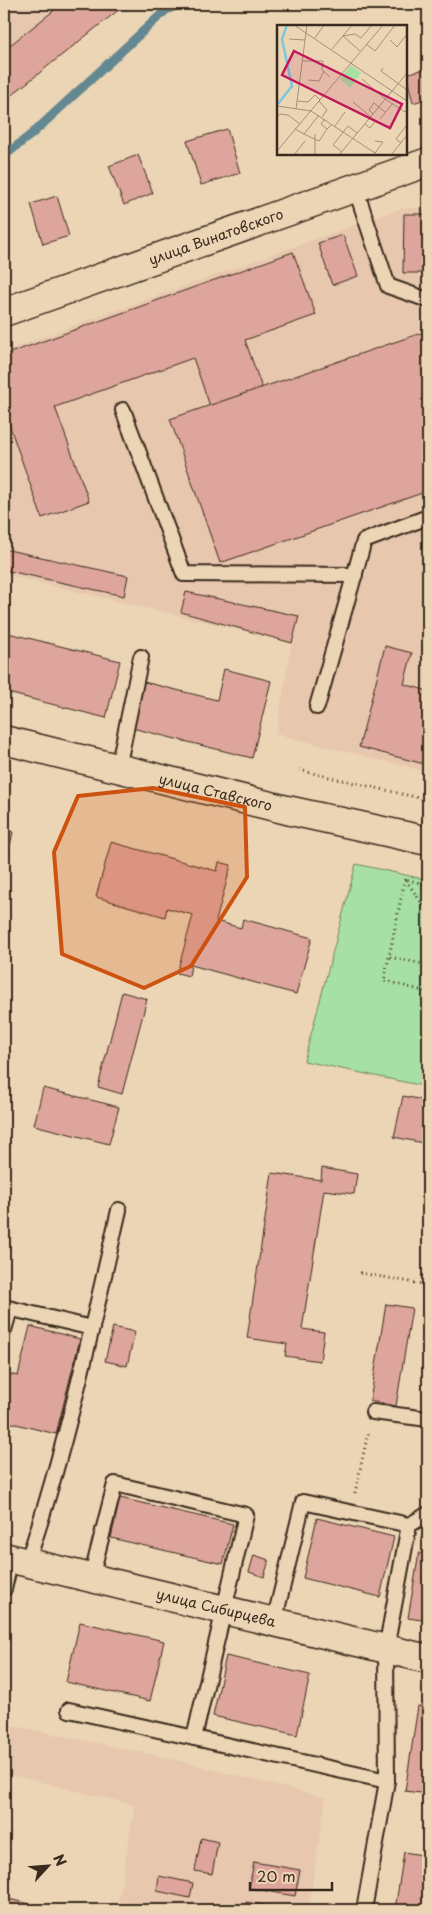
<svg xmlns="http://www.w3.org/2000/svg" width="432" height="1914" font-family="'Playpen Sans',sans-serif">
	<rect width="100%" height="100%" fill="#ebd5b4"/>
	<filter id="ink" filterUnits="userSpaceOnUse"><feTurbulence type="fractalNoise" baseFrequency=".02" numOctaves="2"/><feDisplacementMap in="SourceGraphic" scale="10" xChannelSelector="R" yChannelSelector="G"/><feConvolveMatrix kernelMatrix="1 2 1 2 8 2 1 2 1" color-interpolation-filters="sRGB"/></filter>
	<g filter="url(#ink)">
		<g fill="#e7c7ad">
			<polygon points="4,4 126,4 4,101"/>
			<polygon points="402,208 428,208 428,772 276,734 292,643 4,574 4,351"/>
			<polygon points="4,1724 155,1755 326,1798 308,1910 117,1910 135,1805 4,1773"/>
		</g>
		<polygon fill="#a7e0a4" stroke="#718561" points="356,864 428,880 428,1087 304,1061"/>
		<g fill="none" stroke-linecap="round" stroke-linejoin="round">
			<polyline stroke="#638891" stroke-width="9" points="4,156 33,133 166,10 181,4"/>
		</g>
		<g fill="#dea59c" stroke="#3b2a1e">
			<polygon points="62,4 126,4 4,101 4,50"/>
			<polygon points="428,68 428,98 413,103 406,74"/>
			<polygon points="227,129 240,173 201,185 187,141"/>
			<polygon points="138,155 153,193 124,205 109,166"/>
			<polygon points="57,196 69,236 43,244 31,204"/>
			<polygon points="404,214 428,214 428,273 403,273"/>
			<polygon points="343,235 358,276 332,285 318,243"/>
			<polygon points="293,252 316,315 245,340 262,388 210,406 193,358 55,407 89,501 42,518 4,410 4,355"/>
			<polygon points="424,332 428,346 428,491 220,563 170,419"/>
			<polygon points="4,549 128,576 124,596 4,570"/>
			<polygon points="186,592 299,616 292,643 181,612"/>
			<polygon points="4,632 120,661 106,718 4,692"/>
			<polygon points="385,646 412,653 404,684 428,691 428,765 359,747"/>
			<polygon points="224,669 271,681 252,758 132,728 144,682 217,700"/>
			<polygon points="4,830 13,832 4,874"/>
			<polygon points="111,842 217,871 219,862 231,865 216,921 241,928 243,919 312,938 296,994 191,965 189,976 177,973 193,915 167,908 165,917 96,897"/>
			<polygon points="122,992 147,999 122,1094 98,1087"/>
			<polygon points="43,1088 119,1107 109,1144 34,1125"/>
			<polygon points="403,1096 428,1101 428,1144 394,1137"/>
			<polygon points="322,1168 357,1174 354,1194 324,1190 302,1329 324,1332 320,1361 285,1356 287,1344 247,1338 272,1173 321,1180"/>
			<polygon points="386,1304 412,1308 396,1406 370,1401"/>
			<polygon points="30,1326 80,1339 56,1434 4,1421 4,1373 18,1376"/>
			<polygon points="113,1327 135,1332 127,1366 105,1361"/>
			<polygon points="120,1498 233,1524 223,1564 111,1538"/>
			<polygon points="317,1518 394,1537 380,1597 303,1578"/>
			<polygon points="419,1553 428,1555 428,1621 408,1618"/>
			<polygon points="254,1555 269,1560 264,1577 249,1572"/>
			<polygon points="80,1622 164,1641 150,1701 66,1682"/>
			<polygon points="226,1656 310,1675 297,1735 213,1716"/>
			<polygon points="418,1706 428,1707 428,1794 405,1791"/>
			<polygon points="201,1838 218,1842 212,1874 195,1871"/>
			<polygon points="404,1852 428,1856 428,1910 395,1910"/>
			<polygon points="254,1862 300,1870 295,1896 249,1888"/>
			<polygon points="159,1876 193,1883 190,1898 157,1891"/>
			<polygon points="4,1898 44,1907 43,1910 4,1910"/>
			<polygon points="246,1902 294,1910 245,1910"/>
		</g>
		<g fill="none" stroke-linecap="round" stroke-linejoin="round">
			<defs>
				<g id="lane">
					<polyline points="355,187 388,286 428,300"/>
					<polyline points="123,410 184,574 355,575"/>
					<polyline points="317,707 364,541 428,517"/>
					<polyline points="118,768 141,657"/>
					<polyline points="4,1307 92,1328"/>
					<polyline points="4,1330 10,1310"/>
					<polyline points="373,1412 428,1419"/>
					<path d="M27 1563C66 1448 92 1328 119 1210"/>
					<polyline points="91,1578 115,1484 246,1515 194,1738"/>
					<polyline points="4,1589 11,1559"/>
					<polyline points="274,1622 303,1502 409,1525"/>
					<polyline points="69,1710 387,1781"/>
					<polyline points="364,1910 387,1781 386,1649 409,1525 428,1514"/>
				</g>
				<g id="street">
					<path id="s1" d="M4 312 428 162"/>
					<path id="s2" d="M4 1557 428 1659"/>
				</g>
				<g id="secondary">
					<path id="s3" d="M4 740 287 810 428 841"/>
				</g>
			</defs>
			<use href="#lane" stroke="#3b2a1e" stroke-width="18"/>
			<use href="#street" stroke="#3b2a1e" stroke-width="31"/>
			<use href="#secondary" stroke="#3b2a1e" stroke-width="31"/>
			<g stroke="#3b2a1e" stroke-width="3" stroke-dasharray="1 4" stroke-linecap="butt">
				<polyline points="299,770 428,800"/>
				<polyline points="405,879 384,981 428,992"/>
				<polyline points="428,885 405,879 428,912"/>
				<polyline points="390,957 428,965"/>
				<polyline points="360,1273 428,1285"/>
				<polyline points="355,1493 368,1433"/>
			</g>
			<use href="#lane" stroke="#ebd5b4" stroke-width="14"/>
			<use href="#street" stroke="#ebd5b4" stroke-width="28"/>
			<use href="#secondary" stroke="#ebd5b4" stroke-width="28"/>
		</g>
	</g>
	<path fill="#ce520f" fill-opacity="0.2" stroke="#ce520f" stroke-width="4" stroke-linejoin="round" d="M153 788 245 807 247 877 191 966 144 988 62 954 54 852 78 796Z"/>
	<g text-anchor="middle" stroke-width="5" stroke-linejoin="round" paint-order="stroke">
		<g font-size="14" fill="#3b2a1e" stroke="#ebd5b4">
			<text dy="5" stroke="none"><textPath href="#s1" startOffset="225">улица Винатовского</textPath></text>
			<text dy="5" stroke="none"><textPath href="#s3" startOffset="218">улица Ставского</textPath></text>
			<text dy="5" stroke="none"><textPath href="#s2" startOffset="218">улица Сибирцева</textPath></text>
		</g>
	</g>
	<g transform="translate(277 25)">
		<rect width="130" height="130" fill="#ebd5b4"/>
		<path d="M74 40 84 48 73 63 63 54Z" fill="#a7e0a4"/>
		<path fill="none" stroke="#7dc7de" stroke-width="2.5" d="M1 79 15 61 5 14 10 0"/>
		<path fill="none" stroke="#a59178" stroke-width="1" d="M17 0 130 76M66 11 78 9 84 13 95 0M66 11 83 26M38 13 47 0M12 14 28 15M113 15 120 22 130 9M89 19 98 26 118 0M55 24 75 0M25 36H46L45 45 53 52M106 43 104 46 130 65M85 54 108 74 128 87 130 84M31 55 42 56 47 46M20 76 31 77 38 70 43 75M42 76 50 85 45 92M76 77 94 92M0 81 34 86 101 130M19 84 30 0M96 89 92 85 97 78 108 87M0 92 3 89 11 90 23 99M48 94 44 99 50 104 55 99M103 94 116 78M88 99 93 103 98 97 93 93M58 101 68 87M18 104 27 109 42 90M27 109 42 116 50 104M98 116 106 117 98 128M124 118 119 114 129 101M0 126 106 0M65 127 56 120 71 101 80 108M17 130 28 116M38 130V109M62 130 130 48M114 130 130 110"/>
		<path fill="#c2185b" fill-opacity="0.15" stroke="#c2185b" stroke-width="2.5" d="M17 26 125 79 113 103 5 50Z"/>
		<rect width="130" height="130" fill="none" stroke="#3b2a1e" stroke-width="2.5"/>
	</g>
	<rect width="432" height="1914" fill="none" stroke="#ebd5b4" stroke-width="20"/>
	<rect x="10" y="10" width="412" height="1894" fill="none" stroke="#3b2a1e" stroke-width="2" filter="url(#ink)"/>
	<g transform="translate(48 1866) rotate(64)" stroke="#ebd5b4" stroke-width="4" paint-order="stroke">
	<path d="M0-4L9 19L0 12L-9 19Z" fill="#3b2a1e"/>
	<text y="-8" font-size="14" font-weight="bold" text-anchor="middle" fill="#3b2a1e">N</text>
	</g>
	<path d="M250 1882v8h82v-8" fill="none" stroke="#3b2a1e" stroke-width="2.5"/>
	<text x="257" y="1882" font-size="15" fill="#3b2a1e" stroke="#ebd5b4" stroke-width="4" paint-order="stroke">20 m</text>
</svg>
